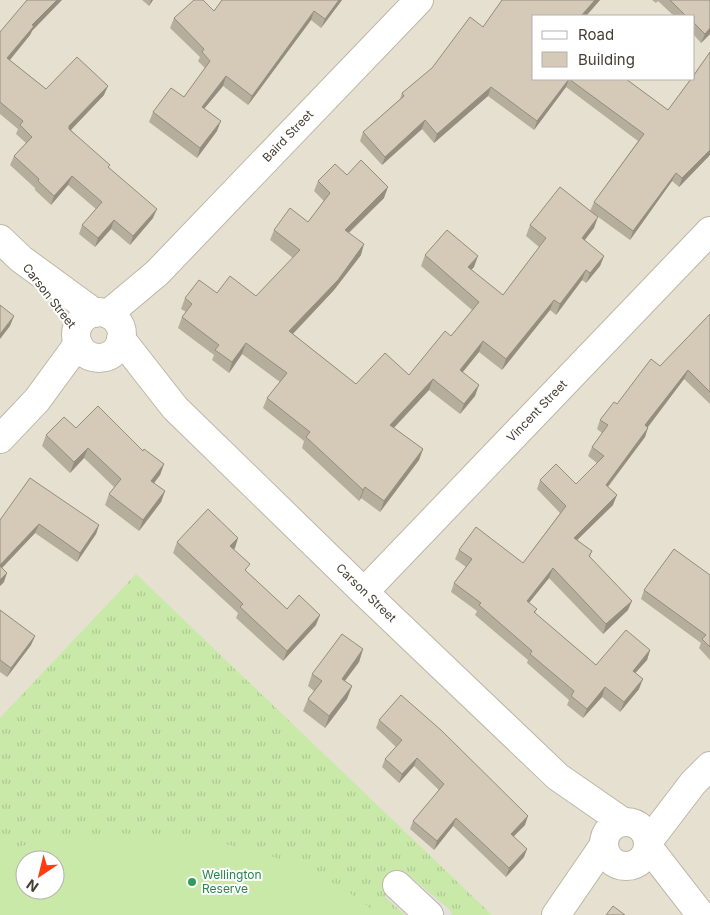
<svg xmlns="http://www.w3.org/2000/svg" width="710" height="915" font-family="Inter,sans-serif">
	<defs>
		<pattern id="grass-tufts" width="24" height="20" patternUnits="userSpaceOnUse" patternTransform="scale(1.25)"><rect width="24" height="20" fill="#c8e9a8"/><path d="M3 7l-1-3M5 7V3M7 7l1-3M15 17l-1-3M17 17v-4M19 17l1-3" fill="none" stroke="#adc991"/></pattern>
	</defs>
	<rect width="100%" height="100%" fill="#f2eee2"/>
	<path fill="#e6e0d0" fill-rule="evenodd" d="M0 0H710V915H0ZM534 16H694V79H534ZM25 860H55V890H25Z"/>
	<path fill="url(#grass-tufts)" fill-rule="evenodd" d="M136 574 492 915H0V718ZM25 860H55V890H25Z"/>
	<path fill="#c8e9a8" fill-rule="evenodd" d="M116 833C150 835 185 837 219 843 271 852 340 879 378 915H0V852C38 840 76 835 116 833ZM25 860H55V890H25Z"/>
	<polygon fill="#e2e0db" points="404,871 450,910 452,915 405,915 385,897"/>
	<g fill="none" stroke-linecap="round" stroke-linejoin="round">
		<defs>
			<g id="minor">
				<polyline points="0,239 21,259 95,313"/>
				<circle cx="99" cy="335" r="23"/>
				<polyline points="108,314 157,273 419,0"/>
				<polyline points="121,339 175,408 364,592 558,777 623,822"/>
				<polyline points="0,439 37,400 78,344"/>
				<polyline points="364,592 710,231"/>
				<circle cx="626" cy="844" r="22"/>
				<polyline points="648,842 693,783 710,766"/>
				<polyline points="649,848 701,915"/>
				<polyline points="397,885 429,915"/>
				<polyline points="556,915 604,845"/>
			</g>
		</defs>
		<use href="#minor" stroke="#beb6a5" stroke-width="30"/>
		<use href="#minor" stroke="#fff" stroke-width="28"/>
	</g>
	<g fill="#b6ae9d">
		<polygon points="142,0 153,0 149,6"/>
		<polygon points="222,0 342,0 321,28 311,20 248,105 223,86 204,109 217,131 197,158 149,122 153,112 184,97 205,68 198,61 200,57 170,28 174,18 214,11"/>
		<polygon points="502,0 600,0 586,16 534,16 626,79 668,110 710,52 710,155 679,187 672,181 630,240 590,211 594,202 638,141 566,87 534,130 488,96 434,143 422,129 382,165 360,141 363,132 400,99 402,93 483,27"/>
		<polygon points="652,0 710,0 710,34 701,43 694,35 694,16 674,16 658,1 656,3"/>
		<polygon points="32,31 30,35 10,60 46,89 104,95 71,130 109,168 153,218 130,245 111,229 95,247 79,234 82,225 96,209 68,185 51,205 35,190 35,188 10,165 14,156 26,143 16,134 18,129 0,114 0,32"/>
		<polygon points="347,175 384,198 349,233 361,255 334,290 293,334 356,384 409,375 451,336 472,310 421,266 425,255 474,267 471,270 503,295 539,247 526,236 530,225 594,228 584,240 604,256 600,266 586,283 582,280 556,315 550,310 502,370 479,352 463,372 475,396 460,414 429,390 394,428 423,449 419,460 380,512 361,498 359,501 302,448 304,441 263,408 267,398 280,382 242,354 229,373 212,360 214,355 178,328 182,317 186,312 181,309 185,298 217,293 256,296 293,258 270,240 274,230 308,222 324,201 314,191 318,181"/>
		<polygon points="710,314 710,404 684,379 647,427 645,437 608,487 613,505 577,540 592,551 590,557 628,610 603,634 549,578 529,603 537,609 535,613 596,665 650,650 647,660 635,673 639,689 620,712 602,697 583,718 567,705 569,700 527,663 528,660 475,615 477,611 451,592 454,583 466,567 455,559 459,550 523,563 560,513 537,489 540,480 576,484 597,463 588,456 592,447 602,433 597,429 600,420 660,366"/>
		<polygon points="76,428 143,451 164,464 160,475 154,483 165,491 161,502 139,531 105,505 109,494 114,487 84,458 70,473 42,446 46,435"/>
		<polygon points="0,520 99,525 96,534 77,562 35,533 2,568 4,582 0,586"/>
		<polygon points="238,538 234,549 247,572 287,609 316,625 283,661 236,618 238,613 173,553 177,542"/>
		<polygon points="710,575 710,660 699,648 701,643 641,599 644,590"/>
		<polygon points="0,610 35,636 31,645 7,677 0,672"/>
		<polygon points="363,649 359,662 345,681 352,686 347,699 325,728 303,711 308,699 314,691 308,686 312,674"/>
		<polygon points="379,720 525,825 514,836 524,857 506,877 453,826 434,850 410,829 413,821 439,790 414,766 399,783 382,767 385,759 396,747 376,728"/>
	</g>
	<g fill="#948d80">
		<polygon points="57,0 62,0 32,31 30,35 4,67 7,58 32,25"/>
		<polygon points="151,0 153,0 149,6"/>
		<polygon points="339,0 342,0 321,28 325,19"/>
		<polygon points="595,0 600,0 586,16 581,16"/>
		<polygon points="314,11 311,20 248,105 252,96"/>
		<polygon points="710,28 710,34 701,43 705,34"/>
		<polygon points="226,76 223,86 198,116 202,107"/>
		<polygon points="569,79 566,87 534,130 537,121"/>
		<polygon points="108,86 104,95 65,136 69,126"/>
		<polygon points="491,87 488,96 434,143 437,134"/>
		<polygon points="425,120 422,129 382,165 385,157"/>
		<polygon points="221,121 217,131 197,158 200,148"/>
		<polygon points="710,150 710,155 679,187 682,178"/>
		<polygon points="676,173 672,181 630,240 633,231"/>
		<polygon points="72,176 68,185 51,205 54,196"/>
		<polygon points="388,187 384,198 341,240 345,230"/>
		<polygon points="157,209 153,218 130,245 133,236"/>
		<polygon points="598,217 594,228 578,249 582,238"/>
		<polygon points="114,220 111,229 95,247 98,238"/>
		<polygon points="364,244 361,255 334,290 285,342 289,331"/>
		<polygon points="478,256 474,267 464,278 468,267"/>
		<polygon points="604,256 600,266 586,283 590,273"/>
		<polygon points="586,270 582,280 556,315 560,304"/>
		<polygon points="554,300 550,310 502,370 506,359"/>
		<polygon points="14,316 10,326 0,339 0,334"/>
		<polygon points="483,341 479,352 456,380 460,370"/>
		<polygon points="246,343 242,354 229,373 232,362"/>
		<polygon points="688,370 684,379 642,435 645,425"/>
		<polygon points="433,379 429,390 386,436 390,425"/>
		<polygon points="479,385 475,396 460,414 464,404"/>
		<polygon points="648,428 645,437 602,494 606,485"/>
		<polygon points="88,448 84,458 70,473 74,462"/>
		<polygon points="423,449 419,460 380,512 384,501"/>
		<polygon points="164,464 160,475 148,491 151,481"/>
		<polygon points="365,487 361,498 359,501 363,490"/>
		<polygon points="165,491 161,502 139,531 143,520"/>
		<polygon points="617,495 613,505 570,547 574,538"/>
		<polygon points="39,524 35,533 0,570 0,565"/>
		<polygon points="99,525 96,534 77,562 80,553"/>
		<polygon points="238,538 235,548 227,557 230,546"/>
		<polygon points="553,568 549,578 523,610 527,601"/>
		<polygon points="7,573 4,582 0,586 0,580"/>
		<polygon points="632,601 628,610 603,634 606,624"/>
		<polygon points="320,615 316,625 283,661 287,651"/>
		<polygon points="35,636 31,645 7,677 11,668"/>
		<polygon points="363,649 359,662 337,691 342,679"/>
		<polygon points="650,650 647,660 629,680 633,671"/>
		<polygon points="643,679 639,689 620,712 624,702"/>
		<polygon points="352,686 347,699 325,728 329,716"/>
		<polygon points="605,687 602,697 583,718 587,709"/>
		<polygon points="417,758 414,766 399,783 402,774"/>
		<polygon points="528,816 525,825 508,842 511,834"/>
		<polygon points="456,818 453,826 434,850 437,841"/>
		<polygon points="527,849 524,857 506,877 509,868"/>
	</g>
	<g fill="#d4cab7" stroke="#948d80">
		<polygon points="27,0 57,0 32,25 34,26 7,58 46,89 77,57 108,86 69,126 69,129 110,165 108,167 157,209 133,236 114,220 98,238 82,225 102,202 72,176 54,196 38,181 39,179 14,156 32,137 20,125 23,121 0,102 0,32"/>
		<polygon points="194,0 203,0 214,11 222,0 339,0 325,19 314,11 252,96 226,76 202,107 221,121 200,148 153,112 171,88 184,97 210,61 202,52 204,49 174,18"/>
		<polygon points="502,0 595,0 581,16 534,16 534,79 569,79 537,121 491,87 437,134 425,120 385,157 363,132 404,96 402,93 432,68 470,17 483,27"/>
		<polygon points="670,0 710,0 710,28 705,34 694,23 694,16 686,16"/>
		<polygon points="710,52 710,150 682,178 676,173 633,231 594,202 644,134 569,79 626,79 668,110 691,79 694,79 694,75"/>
		<polygon points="361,160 388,187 345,230 364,244 338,280 289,331 356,384 385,353 409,375 445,331 451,336 479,302 425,255 447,230 478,256 468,267 503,295 546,238 530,225 560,187 598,217 582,238 604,256 590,273 586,270 560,304 554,300 506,359 483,341 460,370 479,385 464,404 433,379 390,425 423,449 384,501 365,487 363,490 306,437 310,432 267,398 287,373 246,343 232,362 215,350 219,345 182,317 192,304 185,298 199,280 217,293 230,276 256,296 300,250 274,230 290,208 308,222 330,193 318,181 335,164 347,175"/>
		<polygon points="0,305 14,316 0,334"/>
		<polygon points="710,314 710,392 688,370 645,425 648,428 606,485 617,495 574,538 592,551 589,556 632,601 606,624 553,568 527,601 537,609 534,612 596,665 626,630 650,650 633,671 643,679 624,702 605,687 587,709 571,696 574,691 530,654 532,651 479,605 481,603 454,583 472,559 459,550 476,527 523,563 566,506 540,480 556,464 576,484 604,456 592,447 608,425 600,420 614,402 617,404 651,359 660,366"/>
		<polygon points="98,406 143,451 144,449 164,464 151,481 165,491 143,520 109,494 121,479 88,448 74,462 46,435 64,417 76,428"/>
		<polygon points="30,478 99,525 80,553 39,524 0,565 0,520"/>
		<polygon points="208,509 238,538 230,546 250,564 245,570 287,609 299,595 320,615 287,651 240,607 243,604 177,542"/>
		<polygon points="674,549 710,575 710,647 702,639 706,635 644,590"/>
		<polygon points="0,566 7,573 0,580"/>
		<polygon points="0,610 35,636 11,668 0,660"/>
		<polygon points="342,634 363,649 342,679 352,686 329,716 308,699 322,681 312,674"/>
		<polygon points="401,695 442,731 528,816 511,834 527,849 509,868 456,818 437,841 413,821 444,784 417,758 402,774 385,759 402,740 379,720"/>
		<polygon points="613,906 625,915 606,915"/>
	</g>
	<circle fill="#2e9e5b" stroke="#fff" stroke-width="2" cx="192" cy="882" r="5"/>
	<g text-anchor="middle" stroke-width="4" stroke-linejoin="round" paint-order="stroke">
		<g font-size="12" fill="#443e33" stroke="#fff">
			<text transform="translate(288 136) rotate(-46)" y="4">Baird Street</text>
			<text transform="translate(49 296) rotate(52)" y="4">Carson Street</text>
			<text transform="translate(537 411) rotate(-46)" y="4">Vincent Street</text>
			<text transform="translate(366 593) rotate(44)" y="4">Carson Street</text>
		</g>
		<g font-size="12" fill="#27864d" stroke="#fff" text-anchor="start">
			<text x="202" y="879">Wellington<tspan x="202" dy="14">Reserve</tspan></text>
		</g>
	</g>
	<rect x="532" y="15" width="162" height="65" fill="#ffffff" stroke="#b4b2ad"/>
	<rect x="542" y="31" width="25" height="8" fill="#ffffff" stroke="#b4b2ad"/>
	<text x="578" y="40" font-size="15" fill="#443e33">Road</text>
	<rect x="542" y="52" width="25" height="15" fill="#d4cab7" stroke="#b4b2ad"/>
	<text x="578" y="65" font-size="15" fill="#443e33">Building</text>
	<g transform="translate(40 875) rotate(215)"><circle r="24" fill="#ffffff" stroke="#b4b2ad"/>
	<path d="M0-4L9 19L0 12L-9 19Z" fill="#ff3d0c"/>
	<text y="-8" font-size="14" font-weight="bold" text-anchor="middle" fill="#443e33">N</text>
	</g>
</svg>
